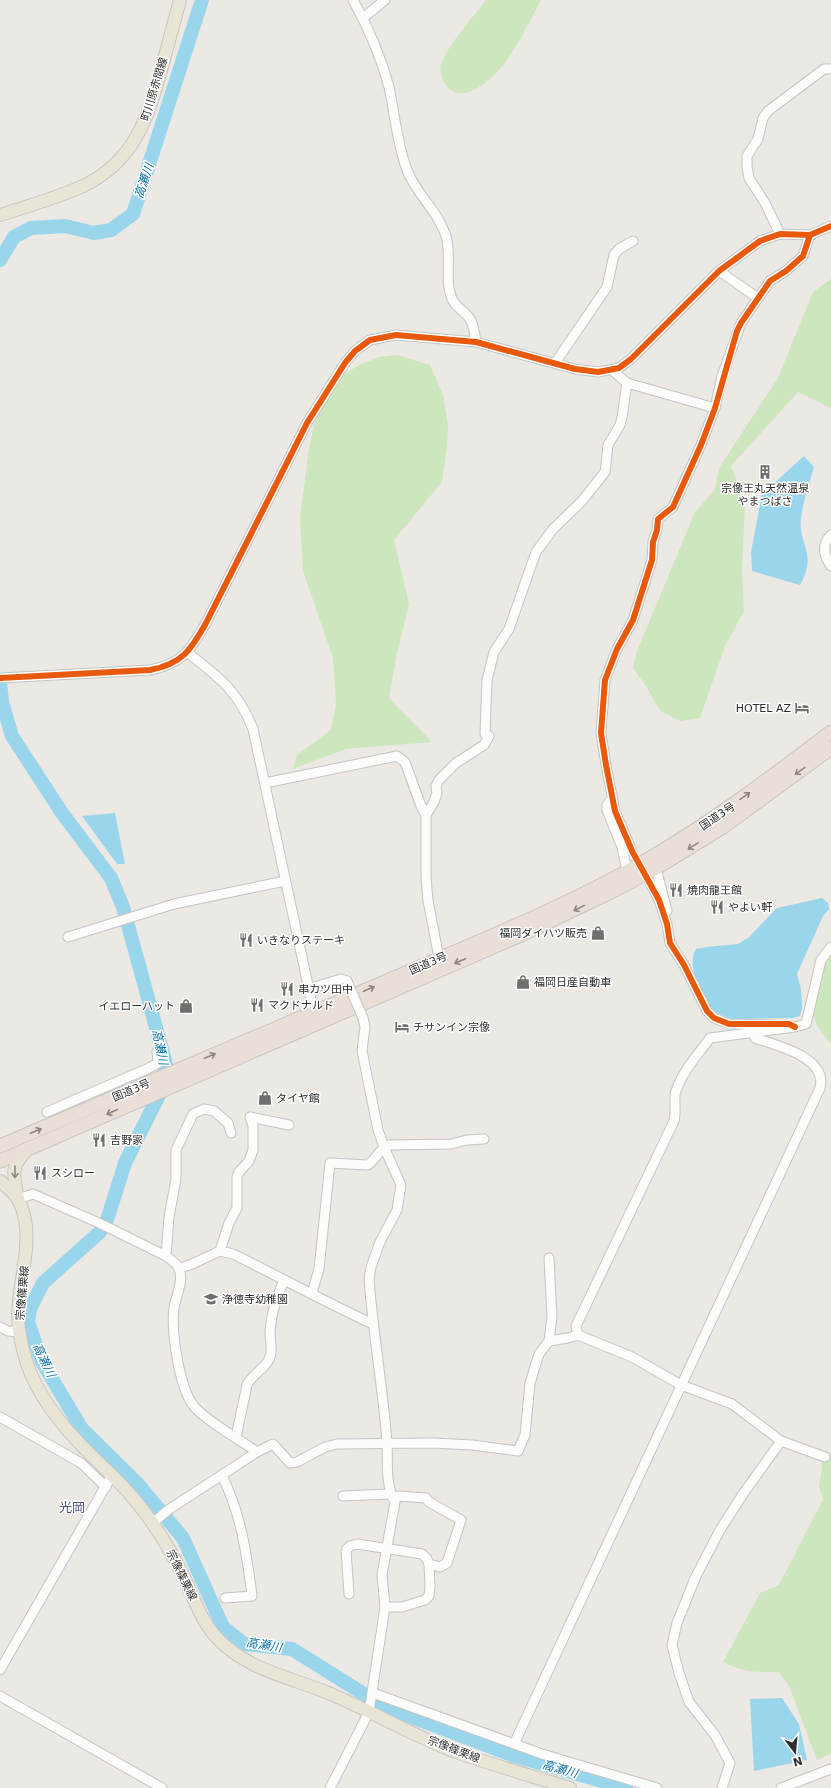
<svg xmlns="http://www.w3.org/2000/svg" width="831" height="1788" font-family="'DejaVu Sans','Noto Sans JP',sans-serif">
	<rect width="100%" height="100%" fill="#ece8e4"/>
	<g fill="#cee6be">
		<path d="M486 0H541C527 25 515 55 494 75 482 87 459 104 446 85 443 80 440 74 440 68 443 50 475 15 486 0Z"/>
		<polygon points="831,279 831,408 798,392 731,466 745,503 742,571 744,611 725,646 700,718 680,721 660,711 646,686 633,668 637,651 695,512 715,490 719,468 778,378 813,292"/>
		<polygon points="398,355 430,365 443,395 448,426 447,447 442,482 394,540 409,604 397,653 389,698 432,742 346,749 293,769 297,755 331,730 336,704 333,658 303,571 300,518 309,448 318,405 329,384 359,365 379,357"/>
		<polygon points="831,954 831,1044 817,1026 813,1012 822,965"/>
		<path d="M831 1453V1754L817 1760 789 1686 779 1672C755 1672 745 1673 723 1662L760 1593 779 1585 823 1499 819 1486 822 1468 821 1463Z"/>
	</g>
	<g fill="#99d6ec">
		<path d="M804 456 814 467C809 484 803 501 801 518 798 546 818 552 800 585L752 571 751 552 762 494Z"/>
		<polygon points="115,813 125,864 117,864 82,816"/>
		<path d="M822 898 828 903 829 909 823 916 797 974 801 989 802 1008 800 1016 793 1018 740 1019H732L716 1013C704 1000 685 966 696 949L706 947 738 944 748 938 777 908Z"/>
		<polygon points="782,1698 799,1724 807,1760 754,1771 750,1699"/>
	</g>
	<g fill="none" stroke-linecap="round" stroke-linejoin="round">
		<g stroke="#99d6ec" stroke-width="14">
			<polyline points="0,260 14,237 31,228 65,226 94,233 111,230 133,214 202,0"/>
			<polyline points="0,682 2,702 12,736 62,813 111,878 123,907 166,1064 160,1093 125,1163 107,1220 100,1232 43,1283 30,1309 28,1322 42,1362 82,1429 137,1483 183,1538 223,1627 244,1644 292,1649 383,1706 512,1755 626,1788"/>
		</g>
		<defs>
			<g id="minor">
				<path d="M353 0C368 27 381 57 389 87 395 115 397 144 407 170 416 194 438 211 446 236 452 257 444 280 452 299 456 308 465 311 470 319 474 326 475 334 476 342"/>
				<polyline points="363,18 385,0"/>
				<polyline points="780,234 765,203 749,178 747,167 747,156 758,139 763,118 768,111 824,69 831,69"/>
				<polyline points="719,271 758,298"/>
				<polyline points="555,363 607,287 614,255 619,249 633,241"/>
				<polyline points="612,370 627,383 715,408"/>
				<path d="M831 535C821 545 824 556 831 566"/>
				<path d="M188 653C219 677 238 691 253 729L314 1013"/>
				<path d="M0 678 150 670C182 664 191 650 206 623L307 423 345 363 355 351 370 340 396 335 476 342 575 369 598 372 619 368 631 359 719 271 760 241 780 234 810 235 831 226"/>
				<polyline points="265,783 397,756 405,762 421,806 426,815 426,877 428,901 439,958"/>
				<polyline points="612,799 607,805 607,810 622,847 627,871"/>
				<polyline points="426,815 434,802 437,793 436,786 439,780 456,763 484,745 489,736 485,734 487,680 494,652 509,629 536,552 553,529 582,501 605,472 608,445 620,425 622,417 627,383"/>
				<polyline points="632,851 615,811 606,765 601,733 605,680 617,649 633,620 652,560 653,542 657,530 658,519 673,507 701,445 715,408 722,376 741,323 770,281 786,271 803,256 810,235"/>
				<polyline points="656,868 667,911"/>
				<polyline points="650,882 659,900 667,924 670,943 684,965 707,1011 714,1018 729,1024 775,1025"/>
				<polyline points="68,937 174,904 285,881"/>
				<polyline points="308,989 341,979 347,981"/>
				<polyline points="47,1112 149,1068 158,1063 157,1051"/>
				<path d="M18 1199 33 1194 99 1223 166 1256C171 1260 177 1263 179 1269 184 1280 176 1296 174 1308 171 1331 179 1386 193 1405 202 1418 243 1442 257 1452"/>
				<polyline points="220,1251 229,1223 237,1208 237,1177 239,1172 249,1161 253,1150 253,1126 250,1117 289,1125"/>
				<polyline points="166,1256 169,1217 176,1179 176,1150 193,1114 204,1109 214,1111 228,1123 231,1133"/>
				<path d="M179 1268 190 1265 220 1251 233 1254C280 1277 325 1302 373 1324"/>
				<path d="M312 1293 319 1269 330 1163 368 1165C376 1159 379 1149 389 1145L451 1144 467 1140 484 1139"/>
				<polyline points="0,1327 8,1331 19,1332"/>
				<path d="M578 1335 576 1326 674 1121C677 1110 673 1098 676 1091 683 1070 698 1055 710 1038L795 1027 806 1024 821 960 831 947"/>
				<polyline points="549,1341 568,1338 578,1335 632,1357 681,1385 732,1404 781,1441 825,1457"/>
				<polyline points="0,1417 81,1463 106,1487"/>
				<path d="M236 1437 247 1385C253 1373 266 1369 270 1357 273 1349 270 1340 270 1332 271 1313 277 1297 284 1280"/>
				<path d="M222 1476C241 1513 247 1556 252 1596L225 1598"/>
				<polyline points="343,1496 390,1494"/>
				<polyline points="393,1498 398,1496 426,1498 429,1502 461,1520 447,1563 440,1567 429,1564"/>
				<polyline points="153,1523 168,1510 257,1452 273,1444 290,1463 297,1462 325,1447 337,1444 433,1443 472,1445 518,1451 525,1435 530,1383 539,1354 549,1341 552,1317 549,1258"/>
				<polyline points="349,1594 346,1550 350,1546 357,1544 422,1554 427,1559 429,1564 430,1586 429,1596 425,1600 402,1607 385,1607"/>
				<polyline points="0,1670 112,1475"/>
				<polyline points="373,1693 542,1754 657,1788"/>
				<polyline points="0,1696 162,1788"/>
				<path d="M514 1744 820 1088C828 1057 777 1046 755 1038L754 1032"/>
				<path d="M330 1788 369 1712 385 1607 382 1575 395 1502C385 1484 388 1463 387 1443 383 1388 373 1334 369 1279L371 1267 380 1242 397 1210 401 1185 384 1147 378 1130 362 1051 365 1027 363 1018"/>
				<polyline points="722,1788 730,1763 715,1735 689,1702 679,1673 672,1645 677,1623 696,1576 720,1530 743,1494 781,1441"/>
				<polyline points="781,1788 831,1769"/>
			</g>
			<g id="major">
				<path d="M0 215C28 206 57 198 83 186 134 162 148 118 162 67 168 45 174 22 180 0"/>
				<path d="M0 1181C6 1186 15 1193 19 1201 36 1236 19 1277 18 1314 18 1331 22 1348 27 1364 39 1398 67 1432 93 1457 107 1471 122 1484 135 1500 155 1524 170 1549 184 1577 194 1598 201 1621 217 1638 246 1669 288 1677 326 1692 370 1710 411 1735 456 1752 493 1765 532 1776 570 1788"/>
				<path d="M18 1199C14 1175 9 1168 27 1150"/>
			</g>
			<g id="highway">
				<path d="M0 1146C131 1090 262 1035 392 979 470 945 551 913 626 872 699 832 765 782 831 732"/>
				<polyline points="0,1161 523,934 615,890 656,868 723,827 831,748"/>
			</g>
		</defs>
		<use href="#minor" stroke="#c5c4c5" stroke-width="11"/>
		<use href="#major" stroke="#c6c5c4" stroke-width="14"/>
		<use href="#highway" stroke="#c6c5c4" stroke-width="15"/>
		<use href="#minor" stroke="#fcfcfb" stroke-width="9"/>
		<use href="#major" stroke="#e8e4d6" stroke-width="12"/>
		<use href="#highway" stroke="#eadfd6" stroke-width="13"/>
		<defs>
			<polyline id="minor-bridge" points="347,981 363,1018"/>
		</defs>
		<use href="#minor-bridge" stroke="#c5c4c5" stroke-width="11" stroke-linecap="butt"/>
		<use href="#minor-bridge" stroke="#fcfcfb" stroke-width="9"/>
		<defs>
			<g id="cycleway">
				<path d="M0 678 150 670C182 664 191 650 206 623L307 423 345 363 355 351 370 340 396 335 476 342 575 369 598 372 619 368 631 359 719 271 760 241 780 234 810 235 831 226"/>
				<polyline points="795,1027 789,1024 729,1024 714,1018 707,1011 684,965 670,943 667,924 659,900 632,851 615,811 606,765 601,733 605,680 617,649 633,620 652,560 653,542 657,530 658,519 673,507 701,445 715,408 737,331 741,323 770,281 786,271 803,256 810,235"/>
			</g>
		</defs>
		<use href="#cycleway" stroke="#fff" stroke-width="8"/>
		<use href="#cycleway" stroke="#e8590c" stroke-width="6"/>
	</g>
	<defs><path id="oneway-shaft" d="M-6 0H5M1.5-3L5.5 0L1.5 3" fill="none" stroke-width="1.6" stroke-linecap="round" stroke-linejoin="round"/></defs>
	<g stroke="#8c8682">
		<use href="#oneway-shaft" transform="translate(800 771) rotate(144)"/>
		<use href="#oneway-shaft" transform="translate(745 796) rotate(-35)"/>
		<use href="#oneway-shaft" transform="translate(693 846) rotate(148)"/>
		<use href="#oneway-shaft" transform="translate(579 908) rotate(154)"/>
		<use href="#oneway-shaft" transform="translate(460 961) rotate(157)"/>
		<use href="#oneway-shaft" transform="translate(369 989) rotate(-23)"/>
		<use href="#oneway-shaft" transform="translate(210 1056) rotate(-23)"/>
		<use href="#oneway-shaft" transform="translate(112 1112) rotate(156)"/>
		<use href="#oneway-shaft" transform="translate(36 1131) rotate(-23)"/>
	</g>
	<use stroke="#8b8982" href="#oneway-shaft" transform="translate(15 1172) rotate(90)"/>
	<defs>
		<symbol id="building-bare" viewBox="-9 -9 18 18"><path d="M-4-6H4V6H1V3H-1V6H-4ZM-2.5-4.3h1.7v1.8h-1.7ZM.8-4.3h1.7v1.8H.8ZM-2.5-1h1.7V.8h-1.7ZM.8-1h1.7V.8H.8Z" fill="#706f6e" stroke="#fff" stroke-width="2.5" paint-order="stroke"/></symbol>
		<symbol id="hotel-bare" viewBox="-9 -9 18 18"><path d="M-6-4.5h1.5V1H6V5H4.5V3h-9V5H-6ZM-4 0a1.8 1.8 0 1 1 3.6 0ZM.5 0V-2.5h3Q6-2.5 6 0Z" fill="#706f6e" stroke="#fff" stroke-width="2.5" paint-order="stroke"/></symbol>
		<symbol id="restaurant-bare" viewBox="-9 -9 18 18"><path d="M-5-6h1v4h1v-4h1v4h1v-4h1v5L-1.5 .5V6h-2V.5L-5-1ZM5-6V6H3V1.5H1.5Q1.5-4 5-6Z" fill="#706f6e" stroke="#fff" stroke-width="2.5" paint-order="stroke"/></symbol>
		<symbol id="shop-bare" viewBox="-9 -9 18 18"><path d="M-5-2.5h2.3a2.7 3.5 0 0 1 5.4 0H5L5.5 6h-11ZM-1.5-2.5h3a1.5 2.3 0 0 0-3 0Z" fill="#706f6e" stroke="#fff" stroke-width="2.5" paint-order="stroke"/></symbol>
		<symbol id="school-bare" viewBox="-9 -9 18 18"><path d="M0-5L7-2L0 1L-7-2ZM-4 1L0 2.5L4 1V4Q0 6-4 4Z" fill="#706f6e" stroke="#fff" stroke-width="2.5" paint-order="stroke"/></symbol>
	</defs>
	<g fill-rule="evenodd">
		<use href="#building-bare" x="755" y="462" width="20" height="20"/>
		<use href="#hotel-bare" x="792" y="698" width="20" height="20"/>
		<use href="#restaurant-bare" x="666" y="880" width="20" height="20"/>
		<use href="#restaurant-bare" x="707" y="897" width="20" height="20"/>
		<use href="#shop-bare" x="588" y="923" width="20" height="20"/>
		<use href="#restaurant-bare" x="236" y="930" width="20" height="20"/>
		<use href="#shop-bare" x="513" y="972" width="20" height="20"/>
		<use href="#restaurant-bare" x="277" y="979" width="20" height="20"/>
		<use href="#restaurant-bare" x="247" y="995" width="20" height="20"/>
		<use href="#shop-bare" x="176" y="996" width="20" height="20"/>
		<use href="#hotel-bare" x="392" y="1017" width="20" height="20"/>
		<use href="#shop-bare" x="255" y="1088" width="20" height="20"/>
		<use href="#restaurant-bare" x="89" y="1130" width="20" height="20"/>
		<use href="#restaurant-bare" x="30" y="1163" width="20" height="20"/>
		<use href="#school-bare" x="201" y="1289" width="20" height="20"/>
	</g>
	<g text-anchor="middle" stroke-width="3" stroke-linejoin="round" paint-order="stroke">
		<g font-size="11" fill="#2e2e2e" stroke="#fff">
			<text transform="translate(154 89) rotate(-73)" y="4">町川原赤間線</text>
			<text transform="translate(717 816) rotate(-34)" y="4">国道3号</text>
			<text transform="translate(428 963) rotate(-23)" y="4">国道3号</text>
			<text transform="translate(131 1090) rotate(-23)" y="4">国道3号</text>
			<text transform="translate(22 1293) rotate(-85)" y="4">宗像篠栗線</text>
			<text transform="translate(182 1575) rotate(64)" y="4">宗像篠栗線</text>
			<text transform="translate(454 1749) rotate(21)" y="4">宗像篠栗線</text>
		</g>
		<g font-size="11" fill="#2e2e2e" stroke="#fff" text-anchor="start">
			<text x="765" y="492" text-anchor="middle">宗像王丸天然温泉<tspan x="765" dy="13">やまつばさ</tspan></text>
			<text x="791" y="712" text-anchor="end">HOTEL AZ</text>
			<text x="687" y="894">焼肉龍王館</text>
			<text x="728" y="911">やよい軒</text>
			<text x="587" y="937" text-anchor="end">福岡ダイハツ販売</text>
			<text x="257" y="944">いきなりステーキ</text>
			<text x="534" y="986">福岡日産自動車</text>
			<text x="298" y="993">串カツ田中</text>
			<text x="268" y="1009">マクドナルド</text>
			<text x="175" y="1010" text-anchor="end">イエローハット</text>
			<text x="413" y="1031">チサンイン宗像</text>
			<text x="276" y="1102">タイヤ館</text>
			<text x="110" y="1144">吉野家</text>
			<text x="51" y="1177">スシロー</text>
			<text x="222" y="1303">浄徳寺幼稚園</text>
		</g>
		<g font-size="12" font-style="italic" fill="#0d6fa3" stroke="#fff">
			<text transform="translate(144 181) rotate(-72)" y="4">高瀬川</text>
			<text transform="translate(160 1047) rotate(78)" y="4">高瀬川</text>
			<text transform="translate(44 1360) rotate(65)" y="4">高瀬川</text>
			<text transform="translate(264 1645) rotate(9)" y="4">高瀬川</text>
			<text transform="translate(560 1769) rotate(16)" y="4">高瀬川</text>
		</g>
		<g font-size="13" fill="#4d5680" stroke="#fff">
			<text x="72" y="1512">光岡</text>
		</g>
	</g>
	<g transform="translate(795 1752) rotate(164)" stroke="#ffffff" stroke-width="3" paint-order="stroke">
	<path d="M0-3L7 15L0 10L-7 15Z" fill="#2e2e2e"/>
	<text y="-6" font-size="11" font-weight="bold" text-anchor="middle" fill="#2e2e2e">N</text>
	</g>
</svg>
